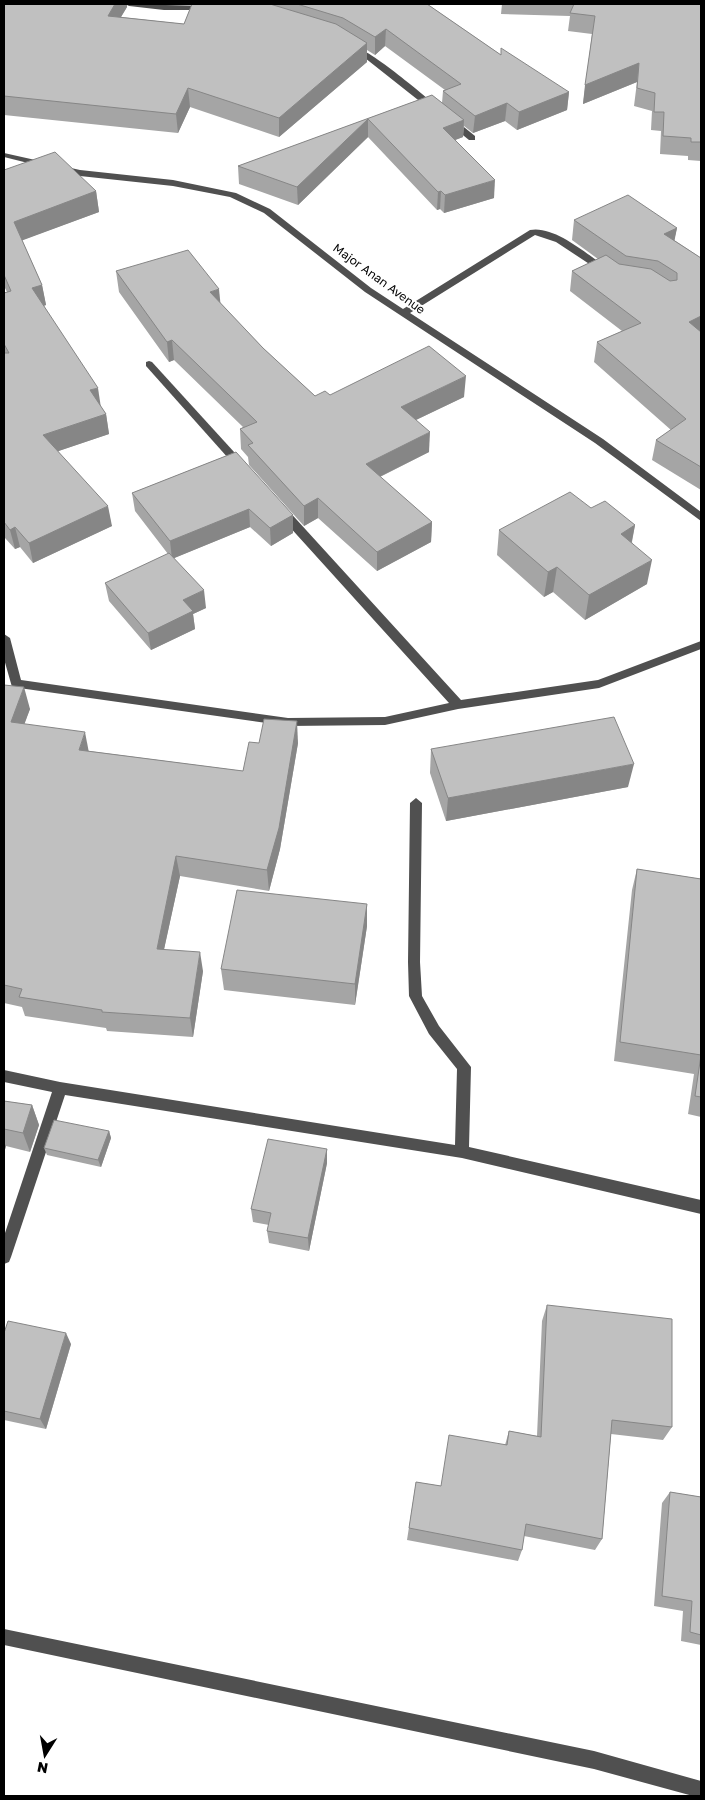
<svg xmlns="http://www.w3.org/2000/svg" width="705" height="1800" font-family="'Golos Text',sans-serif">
	<rect width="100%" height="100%" fill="#fff"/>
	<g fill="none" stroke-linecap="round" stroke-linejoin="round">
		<g fill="#505050" fill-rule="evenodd">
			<polygon points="125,4 207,6 211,8 207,10 164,10 129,6"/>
			<path d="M350 46C366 45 423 95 438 107V111H432L365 58 350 50Z"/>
			<polygon points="448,119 454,119 475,136 475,140 469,140 448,123"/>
			<path d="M4 153 80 170 173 180 236 193 270 209 371 288 403 309 530 230C555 225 589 256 609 269V273H603L556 242 535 235 410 313 603 439 701 512V521L595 443 365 292 264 213 230 197 173 186 80 176 4 157Z"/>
			<polygon points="149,361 152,362 245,464 245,468 237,468 146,366 146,362"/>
			<polygon points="282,507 286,508 461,700 598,680 701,641 701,649 599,688 458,709 385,725 288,726 12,687 4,659 4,634 10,638 21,680 288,718 385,717 449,703 278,514 277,511"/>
			<polygon points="416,798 422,803 420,962 422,996 439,1026 471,1067 469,1147 701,1200 701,1214 462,1158 65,1095 11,1257 9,1262 4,1264 4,1236 52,1092 4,1082 4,1070 60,1082 455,1145 457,1069 429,1034 409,996 408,962 410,803"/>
			<polygon points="4,1629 594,1751 701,1781 701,1796 693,1796 594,1769 4,1645"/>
		</g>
	</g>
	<g fill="#a5a5a5">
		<polygon points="4,4 127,4 127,7 121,17 184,24 192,4 427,4 501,55 569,92 567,110 517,130 505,121 473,133 464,126 463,137 455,140 494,198 444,213 440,209 437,210 368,137 298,205 239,184 238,166 432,95 442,103 443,91 445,90 385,46 375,55 367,50 367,62 279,137 190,107 178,133 4,115"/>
		<polygon points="502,4 701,4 701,161 688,160 688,156 660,154 661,131 651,130 652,111 634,106 637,82 583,104 592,34 568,31 570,16 501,14"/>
		<polygon points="4,170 96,191 99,212 22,240 42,285 46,305 44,306 101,407 106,414 109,434 58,451 112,526 33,563 20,547 15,549 5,538 4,539 4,293 7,292 4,286"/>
		<polygon points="574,220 677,228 674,240 701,258 701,490 652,460 656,440 671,430 594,362 597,342 622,331 570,291 572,271 598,259 572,240"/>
		<polygon points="116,271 221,304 263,348 315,396 330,395 464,397 416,420 429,452 380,477 432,522 431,542 377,571 318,518 304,526 249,465 248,457 241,449 240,429 243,427 174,360 169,362 119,292"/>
		<polygon points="236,452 293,533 271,546 250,527 174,558 206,608 193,614 195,629 151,650 109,601 105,583 168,554 135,511 132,493"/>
		<polygon points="591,508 635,525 632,542 647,584 585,620 553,592 544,597 497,555 499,530"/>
		<polygon points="4,685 30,709 24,724 89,751 243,771 259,743 298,743 280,849 269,891 180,876 164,949 203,971 193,1037 107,1031 106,1028 25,1016 22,1007 4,1003"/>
		<polygon points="431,749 628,787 446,821 430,773"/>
		<polygon points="637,869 701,879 701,1117 688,1114 694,1074 614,1061 632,890"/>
		<polygon points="367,904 367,926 355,1005 224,990 221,969"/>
		<polygon points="4,1101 32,1105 39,1125 30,1152 6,1146 4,1153"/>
		<polygon points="109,1131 111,1138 101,1167 47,1155 44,1148"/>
		<polygon points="327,1149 327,1163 309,1251 269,1243 267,1231 269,1225 253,1222 251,1209"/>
		<polygon points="547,1305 672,1427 663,1440 611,1434 602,1539 595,1550 524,1536 522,1550 518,1561 407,1540 416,1482 441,1486 505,1445 509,1431 537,1436 542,1321"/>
		<polygon points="4,1333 71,1344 46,1429 4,1420"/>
		<polygon points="670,1492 701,1497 701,1645 681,1641 683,1611 654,1606 662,1503"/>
	</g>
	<g fill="#868686">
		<polygon points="115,4 127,4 127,7 110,35 108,16"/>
		<polygon points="386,29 385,46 375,55 375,37"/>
		<polygon points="367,43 367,62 279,137 279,118"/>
		<polygon points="639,63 637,82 583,104 585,85"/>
		<polygon points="188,88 190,107 178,133 176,114"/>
		<polygon points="569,92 567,110 517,130 519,112"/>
		<polygon points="507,103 505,121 473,133 475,116"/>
		<polygon points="368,119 368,137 298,205 297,187"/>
		<polygon points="464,120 463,137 442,145 443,128"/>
		<polygon points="495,180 494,198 444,213 445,195"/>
		<polygon points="96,191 99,212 18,242 14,222"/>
		<polygon points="441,191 440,209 437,210 438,192"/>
		<polygon points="677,228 673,248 664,234"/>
		<polygon points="42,285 46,305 35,308 32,288"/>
		<polygon points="219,289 221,309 210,292"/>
		<polygon points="701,316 701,334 689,322"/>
		<polygon points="172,340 174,360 169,362 167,342"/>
		<polygon points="466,376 464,397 401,427 401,407"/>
		<polygon points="98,388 101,408 90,390"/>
		<polygon points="106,414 109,434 47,455 43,435"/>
		<polygon points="430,432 429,452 365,484 366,464"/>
		<polygon points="318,498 318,518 304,526 304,506"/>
		<polygon points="108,506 112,526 33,563 29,543"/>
		<polygon points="249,509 250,527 172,559 170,541"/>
		<polygon points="293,515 293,533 271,546 270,528"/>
		<polygon points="432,522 431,542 377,571 377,552"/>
		<polygon points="635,525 630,550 621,534"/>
		<polygon points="15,527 20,547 15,549 10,530"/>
		<polygon points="652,560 647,584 585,620 589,595"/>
		<polygon points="557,567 553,592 544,597 548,572"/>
		<polygon points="204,590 206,608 193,614 195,629 151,650 148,633 183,600"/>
		<polygon points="24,687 30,709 17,744 11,722"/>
		<polygon points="297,721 298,743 280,849 269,891 267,870"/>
		<polygon points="85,732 89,753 79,750"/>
		<polygon points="634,764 628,787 446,821 448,798"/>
		<polygon points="176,856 180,876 160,968 157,949"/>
		<polygon points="367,904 367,926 355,1005 355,984"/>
		<polygon points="200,952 203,971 193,1037 190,1018"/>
		<polygon points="32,1105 39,1125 30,1152 23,1133"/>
		<polygon points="109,1131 111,1138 101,1167 98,1160"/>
		<polygon points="4,1142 6,1146 4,1153"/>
		<polygon points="327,1149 327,1163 309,1251 308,1238"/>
		<polygon points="66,1333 71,1344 46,1429 40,1419"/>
	</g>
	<g fill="#c0c0c0" stroke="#868686">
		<polygon points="4,4 115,4 108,16 184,24 192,4 270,4 336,24 367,43 279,118 188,88 176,114 4,96"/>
		<polygon points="297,4 427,4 501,55 501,48 569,92 519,112 507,103 475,116 443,91 461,84 386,29 375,37 343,18"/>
		<polygon points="574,4 701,4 701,142 691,142 691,138 663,136 664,112 654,112 655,93 637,88 639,63 585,85 595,16 570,13"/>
		<polygon points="432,95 464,120 443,128 495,180 445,195 441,191 438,192 368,119 297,187 238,166"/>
		<polygon points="55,152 96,191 14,222 42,285 32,288 98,388 90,390 106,414 43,435 108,506 29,543 15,527 10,530 4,522 4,353 9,353 4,344 4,293 11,291 4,275 4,170"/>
		<polygon points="628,195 677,228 664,234 701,258 701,316 689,322 701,332 701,467 656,440 686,419 597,342 641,323 572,271 606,255 619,264 651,269 670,281 677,280 677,273 658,261 626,256 574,220"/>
		<polygon points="188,250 219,289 210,292 263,348 315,396 325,391 330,395 429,346 466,376 401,407 430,432 366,464 432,522 377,552 318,498 304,506 248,445 253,443 240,429 257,422 172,340 167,342 116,271"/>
		<polygon points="236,452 293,515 270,528 249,509 170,541 132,493"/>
		<polygon points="570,492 591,508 605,501 635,525 621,534 652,560 589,595 557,567 548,572 499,530"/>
		<polygon points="169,553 204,590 183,600 193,611 148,633 105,583"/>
		<polygon points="4,685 24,687 11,722 85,732 79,750 243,771 249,742 259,743 264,719 297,721 279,828 267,870 176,856 157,949 200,952 190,1018 102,1012 102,1010 19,997 22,989 4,985"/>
		<polygon points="614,717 634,764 448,798 431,749"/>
		<polygon points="637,869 701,879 701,1097 695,1096 701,1055 620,1042"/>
		<polygon points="237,890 367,904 355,984 221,969"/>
		<polygon points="4,1101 32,1105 23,1133 4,1129"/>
		<polygon points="54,1120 109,1131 98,1160 44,1148"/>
		<polygon points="268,1139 327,1149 308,1238 267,1231 271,1213 251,1209"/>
		<polygon points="547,1305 672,1319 672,1427 612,1420 602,1539 526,1524 522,1550 409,1528 416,1482 441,1486 449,1435 507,1445 509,1431 541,1437"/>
		<polygon points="8,1321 66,1333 40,1419 4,1411 4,1333"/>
		<polygon points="670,1492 701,1497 701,1635 690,1632 692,1601 662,1596"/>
	</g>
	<g text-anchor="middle" stroke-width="4" stroke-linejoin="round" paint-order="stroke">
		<g font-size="12" fill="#000" stroke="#fff">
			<text transform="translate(379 279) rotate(36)" y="4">Major Anan Avenue</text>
		</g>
	</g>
	<rect width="705" height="1800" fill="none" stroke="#000000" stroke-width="10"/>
	<g transform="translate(45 1755) rotate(191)" stroke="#ffffff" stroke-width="4" paint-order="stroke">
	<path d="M0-4L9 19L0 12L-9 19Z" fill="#000000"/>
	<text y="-8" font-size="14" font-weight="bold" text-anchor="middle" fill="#000000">N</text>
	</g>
</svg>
